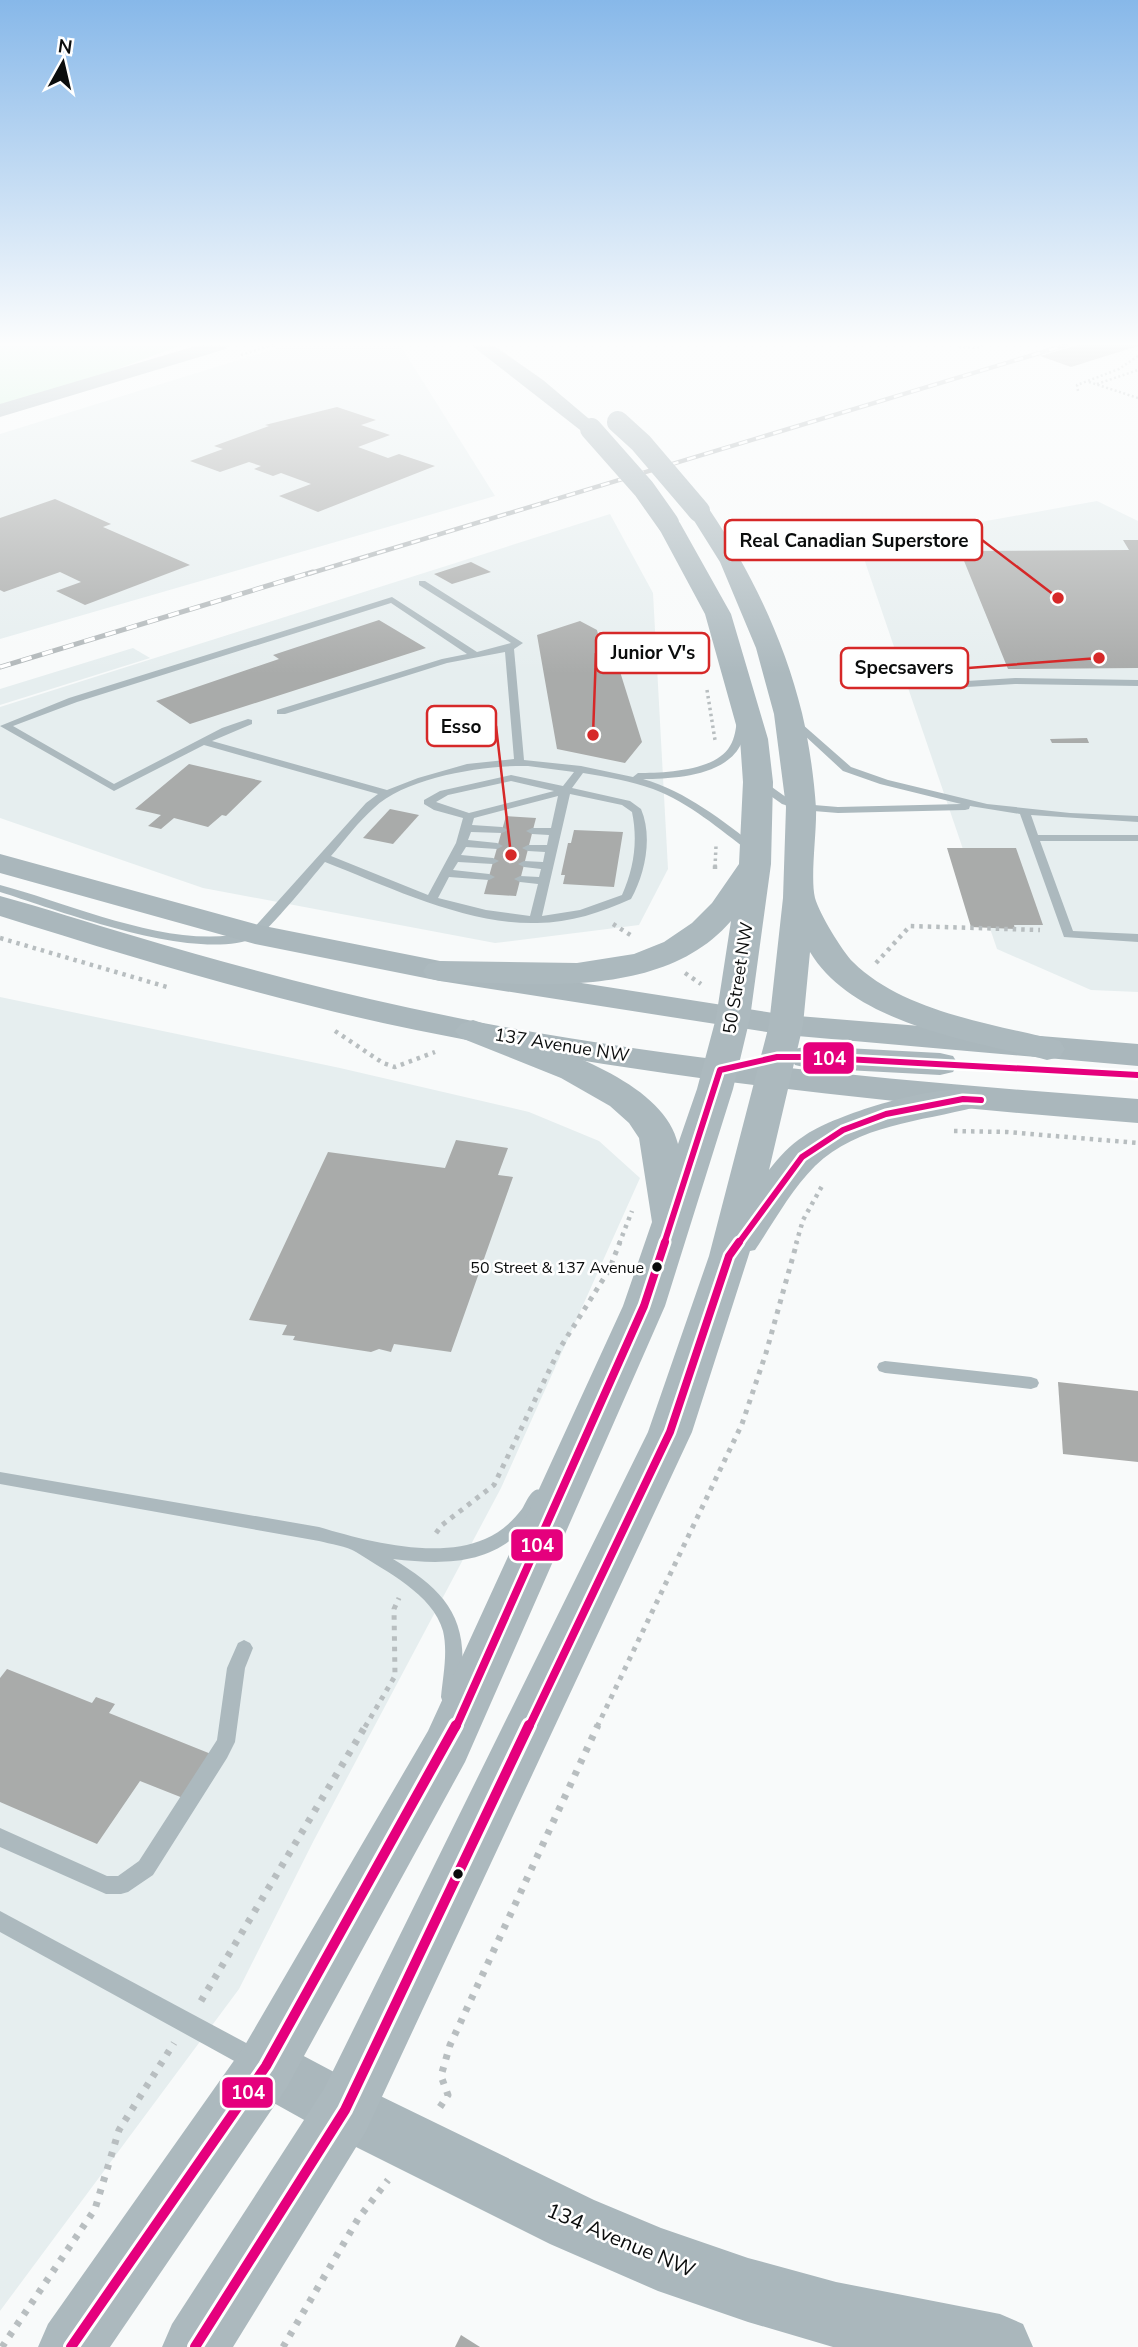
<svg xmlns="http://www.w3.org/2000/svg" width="1138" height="2347" font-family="'Nunito Sans',sans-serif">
	<rect width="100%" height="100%" fill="#f8fafa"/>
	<g fill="#e6eeef">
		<polygon points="287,345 400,345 495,496 0,639 0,434"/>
		<polygon points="1097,501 1138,521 1138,992 1091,990 997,949 859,544"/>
		<polygon points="610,514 653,593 668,869 639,925 495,943 203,888 0,818 0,707"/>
		<polygon points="133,648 150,658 0,705 0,689"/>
		<polygon points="0,997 340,1068 529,1112 599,1141 640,1178 501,1488 314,1840 239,1989 0,2311"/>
	</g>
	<polygon fill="#ccf2da" points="0,345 182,345 101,375 0,405"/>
	<g fill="#a9abaa">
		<polygon points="1077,345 1138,345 1138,346 1071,367 1040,356"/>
		<polygon points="337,407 376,420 361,425 390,435 358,447 388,458 399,454 435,466 318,512 279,496 311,484 281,473 273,476 254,469 261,466 249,462 220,472 190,461 223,449 214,446 269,426 265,425"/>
		<polygon points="55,499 111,524 103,527 190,565 85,605 56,591 81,582 60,572 4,592 0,590 0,518"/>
		<polygon points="1123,540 1138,540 1138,668 1008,669 960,551 1129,550"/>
		<polygon points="471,562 491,572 452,584 434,574"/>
		<polygon points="379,620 426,648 190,724 156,701 279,659 273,655"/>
		<polygon points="580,621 597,630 600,642 612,646 642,742 625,763 557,749 537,635"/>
		<polygon points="1087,738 1089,743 1052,743 1050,739"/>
		<polygon points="189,764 262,781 226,816 222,815 208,827 174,818 161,829 148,826 161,815 135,809"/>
		<polygon points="390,809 419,815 393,844 363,838"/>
		<polygon points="506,816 536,818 516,896 484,894"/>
		<polygon points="574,830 623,832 614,887 563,884 565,875 561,875 568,843 571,843"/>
		<polygon points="947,848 1016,848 1043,925 1014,925 1015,929 971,927"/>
		<polygon points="456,1140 508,1148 498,1175 513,1177 451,1352 394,1344 391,1352 379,1349 371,1352 293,1340 295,1336 282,1335 287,1325 249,1320 328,1152 445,1168"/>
		<polygon points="1058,1382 1138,1391 1138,1462 1063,1454"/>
		<polygon points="7,1669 92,1703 96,1697 115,1704 109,1713 216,1756 188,1800 140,1781 97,1844 0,1802 0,1678"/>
		<polygon points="461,2335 480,2347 455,2347"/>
	</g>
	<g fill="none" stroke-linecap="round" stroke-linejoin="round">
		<g stroke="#b8bec0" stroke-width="2.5" stroke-dasharray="2 2.5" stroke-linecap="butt">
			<polyline points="959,347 975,348 984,345"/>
			<polyline points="241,355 273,345"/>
			<polyline points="1089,382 1138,398"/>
			<polyline points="1097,384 1138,370"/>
			<polyline points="1078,391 1077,385 1119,369 1138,356"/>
			<polyline points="909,525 904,528 910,545 922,554"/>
		</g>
		<g stroke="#b8bec0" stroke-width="3.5" stroke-dasharray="2.5 3.5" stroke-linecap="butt">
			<polyline points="707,690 715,740"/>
			<polyline points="715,867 716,846"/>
		</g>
		<g stroke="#b8bec0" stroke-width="4.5" stroke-dasharray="3.5 5" stroke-linecap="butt">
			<polyline points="715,869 715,865"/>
			<polyline points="613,924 632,936"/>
			<polyline points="0,938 167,987"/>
			<polyline points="876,963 910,926 1040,930"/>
			<polyline points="685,973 701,984"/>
			<polyline points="335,1031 383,1063 395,1067 435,1052"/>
			<polyline points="954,1131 1007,1132 1138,1143"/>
			<polyline points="619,1244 632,1211"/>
			<polyline points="796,1244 803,1220 822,1186"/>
		</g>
		<g stroke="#b8bec0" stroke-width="5" stroke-dasharray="4.5 6" stroke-linecap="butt">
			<polyline points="436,1533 442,1525 494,1485 560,1348 609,1270 620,1242"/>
			<polyline points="365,1727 395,1676 394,1609 399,1598"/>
			<polyline points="597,1727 742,1424 766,1353 797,1242"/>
		</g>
		<g stroke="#b8bec0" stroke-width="7" stroke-dasharray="5 8" stroke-linecap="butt">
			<polyline points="201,2001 366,1725"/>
			<polyline points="440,2107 448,2095 441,2076 450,2045 598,1725"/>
			<polyline points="2,2347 95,2209 119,2130 174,2043"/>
			<polyline points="283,2347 358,2219 388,2180"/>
		</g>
		<g fill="#acb9be" fill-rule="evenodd">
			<path d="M419 581H425L523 643 514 649 524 760 581 766 633 777 638 773C664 773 716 771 730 746 735 738 736 728 737 719L746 717 747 719C746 728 745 738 740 746 724 776 673 779 643 779 687 792 722 820 758 848V852H750C719 829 690 803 653 789 631 781 607 777 583 773L572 788 630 801 641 809C653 837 645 874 631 899 602 912 570 923 537 923 467 925 389 887 325 862 314 875 268 932 257 937 197 964 61 911 0 892V885C73 904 177 953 251 931L366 803 378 794 204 745 114 791 0 726 69 698 392 597 477 652 511 643 419 585ZM391 603 467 654 442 659 277 710V714H285L447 663 505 652 514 759 467 764 418 778 387 790 212 741 252 724V720L248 719 222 728 114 784 13 726 77 702ZM528 766 574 772 563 786 511 775 440 791 424 800V804L434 810 463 818 456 843 428 895 331 856C345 840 358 822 374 808 406 777 485 765 528 766ZM511 781 554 791 469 813 436 802 448 795ZM570 794 622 805 632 812C638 841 634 868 622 895L580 910 542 916ZM558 796 551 828H532L526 831 532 834 549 835 547 845H528L522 848 528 851 545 852 543 862 524 861 518 864 524 867 541 869 539 877 520 876 514 879 520 882 538 884 530 916 486 910 438 898 449 877 489 880 495 877 489 874 453 870 458 862 493 864 499 861 493 858 461 855 466 847 497 849 503 846 497 843 468 840 471 832 502 833 508 830 502 827 472 825 474 818Z"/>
			<polygon points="1015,678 1138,680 1138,686 1015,684 951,688 946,685 951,682"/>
			<polygon points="794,717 851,767 888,780 987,804 1070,813 1138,816 1138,822 1031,815 1038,835 1138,835 1138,841 1040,841 1073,931 1138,934 1138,942 1064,937 1020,814 970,806 969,809 965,810 838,813 801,810 782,804 754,784 754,780 762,780 790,800 802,804 838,807 961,804 880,784 843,771 790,722 789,720"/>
			<polygon points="885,1361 1031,1377 1037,1379 1039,1383 1037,1387 1031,1389 885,1373 879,1371 877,1367 879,1363"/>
			<path d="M0 1472 319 1527C366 1541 437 1560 485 1539 500 1533 512 1522 522 1509 525 1504 529 1494 534 1491 538 1488 540 1490 544 1491L546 1496C511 1562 461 1567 393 1559 439 1587 467 1613 462 1671 461 1681 461 1693 457 1703L450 1705 443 1703 441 1697C443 1676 448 1652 443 1631 433 1594 385 1571 356 1552 347 1546 330 1544 319 1541L0 1484Z"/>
			<polygon points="244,1640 250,1643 253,1648 245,1668 235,1742 227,1758 153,1875 128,1892 121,1894 106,1894 0,1847 0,1828 107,1876 118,1876 139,1861 217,1740 227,1668 238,1643"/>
			<polygon points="0,1911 263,2052 266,2060 263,2068 255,2071 247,2068 0,1932"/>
		</g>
		<g fill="#aab7bc" fill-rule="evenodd">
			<polygon points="0,854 259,925 440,961 786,1015 1138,1044 1138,1066 786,1035 440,981 255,944 0,873"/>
			<path d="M0 896C45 908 89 923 134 936 225 963 317 988 410 1008 649 1060 895 1081 1138 1099V1123C896 1104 654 1079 416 1030 275 1001 137 959 0 916Z"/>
			<polygon points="808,1046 940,1053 953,1056 958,1064 953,1072 940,1075 808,1068 795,1065 790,1057 795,1049"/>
			<polygon points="266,2036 366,2089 594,2200 661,2228 748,2258 836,2282 1000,2314 1023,2324 1033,2347 833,2347 748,2322 658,2291 550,2244 324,2131 245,2087 236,2066 245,2045"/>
		</g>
		<g fill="#acb9be" fill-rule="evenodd">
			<polygon points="199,345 228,345 226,349 0,417 0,404"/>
			<polygon points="471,345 493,345 543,380 601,429 598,433 584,433"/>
			<path d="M699 504 707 506C750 569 784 639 802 713 809 743 814 777 816 808 817 831 810 878 815 898 819 913 842 951 853 962 903 1012 994 1024 1060 1041L1065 1049 1060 1057 1047 1060C972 1041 853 1024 810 952L803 1025 769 1170C779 1157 790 1145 804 1136 835 1114 940 1082 976 1091L981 1099 976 1107C920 1122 859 1124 815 1166 791 1190 774 1222 755 1250L750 1251 692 1432 366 2131 233 2347H162L172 2324 324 2089 648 1432 709 1256 769 1025 783 898 786 807 774 714 756 648 720 562 688 511 691 506Z"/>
			<path d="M668 516 676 518 680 523 731 614 768 739 773 782 771 864 750 1018 733 1089 665 1306 465 1762 287 2087 110 2347H38L48 2324 245 2045 428 1731 623 1306 652 1222 639 1138 629 1123 610 1106 561 1078 461 1038 455 1031 461 1024 473 1020 485 1024C541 1043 664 1078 678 1144L697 1089 716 1018 731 921C663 1000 533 984 440 981L428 978 423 971 428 964 440 961 577 963 634 954 664 942 692 923 712 903 739 864 743 782 740 739 705 614 656 523 660 518Z"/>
		</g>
		<defs>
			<polyline id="rail-far1" points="308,574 1066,345"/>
			<polyline id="rail" points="0,667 313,572"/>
		</defs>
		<use href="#rail-far1" stroke="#b2b8ba" stroke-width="4.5"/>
		<use href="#rail" stroke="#b2b8ba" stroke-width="5"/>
		<use href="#rail-far1" stroke="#fff" stroke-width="2.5" stroke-dasharray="9" stroke-linecap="butt"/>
		<use href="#rail" stroke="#fff" stroke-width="3.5" stroke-dasharray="11" stroke-linecap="butt"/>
		<g stroke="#acb9be" stroke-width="22">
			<polyline points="618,422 641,443 699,511"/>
			<polyline points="591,429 644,489 668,523"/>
		</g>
		<defs>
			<g id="bus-1-far2">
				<polyline points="664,1244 720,1070 777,1057 809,1057 1138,1075"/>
				<polyline points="738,1244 802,1157 843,1130 886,1114 963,1099 981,1100"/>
			</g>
			<g id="bus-1-far1">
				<polyline points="456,1727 644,1306 665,1242"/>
				<polyline points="529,1727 670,1432 729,1256 739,1242"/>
			</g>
			<g id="bus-1">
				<polyline points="71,2347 266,2066 456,1725"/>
				<polyline points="195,2347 345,2110 529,1725"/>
			</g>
		</defs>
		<use href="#bus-1-far2" stroke="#fff" stroke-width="11"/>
		<use href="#bus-1-far1" stroke="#fff" stroke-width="13"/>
		<use href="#bus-1" stroke="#fff" stroke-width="16"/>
		<use href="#bus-1-far2" stroke="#e5007d" stroke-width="6"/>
		<use href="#bus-1-far1" stroke="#e5007d" stroke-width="8"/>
		<use href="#bus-1" stroke="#e5007d" stroke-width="10"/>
	</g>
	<linearGradient id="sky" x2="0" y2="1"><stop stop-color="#87b8e9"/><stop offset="0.51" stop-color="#fcfdfd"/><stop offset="1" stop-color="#fcfdfd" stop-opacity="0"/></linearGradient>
	<rect width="1138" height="674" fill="url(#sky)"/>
	<g fill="#0b0d0d" stroke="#fff" stroke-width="2.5">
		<circle cx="657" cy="1267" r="6"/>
		<circle cx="458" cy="1874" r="6"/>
	</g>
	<g text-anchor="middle" stroke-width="5" stroke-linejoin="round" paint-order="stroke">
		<g font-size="16" fill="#0b0d0d" stroke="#fff" text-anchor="end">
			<text x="644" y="1273">50 Street &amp; 137 Avenue</text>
		</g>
		<g font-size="18" fill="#0b0d0d" stroke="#fff">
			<text transform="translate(738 978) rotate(-81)" y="6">50 Street NW</text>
			<text transform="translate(562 1045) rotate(9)" y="6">137 Avenue NW</text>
		</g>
		<g font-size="21" fill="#0b0d0d" stroke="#fff">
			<text transform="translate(621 2240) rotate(23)" y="7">134 Avenue NW</text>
		</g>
	</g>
	<path fill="none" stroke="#d62828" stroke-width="2.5" d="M1058 598L982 540M593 735L596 653M1099 658L968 668M511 855L496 726"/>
	<g fill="#d62828" stroke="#fff" stroke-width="2.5">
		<circle cx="1058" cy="598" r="7"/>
		<circle cx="593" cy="735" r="7"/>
		<circle cx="1099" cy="658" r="7"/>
		<circle cx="511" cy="855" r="7"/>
	</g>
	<g fill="#fff" stroke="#d62828" stroke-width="2.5">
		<rect x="725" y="520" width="257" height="40" rx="7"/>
		<rect x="596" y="633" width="113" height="40" rx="7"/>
		<rect x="841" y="648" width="127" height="40" rx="7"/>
		<rect x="427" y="706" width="69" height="40" rx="7"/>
	</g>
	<g font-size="19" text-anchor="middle" font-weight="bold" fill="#0b0d0d">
		<text x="854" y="547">Real Canadian Superstore</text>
		<text x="653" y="659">Junior V's</text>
		<text x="904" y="674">Specsavers</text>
		<text x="461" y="733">Esso</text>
	</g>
	<g stroke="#fff" stroke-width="2.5">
		<rect x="802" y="1041" width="53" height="34" rx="7" fill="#e5007d"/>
		<rect x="510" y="1528" width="54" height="34" rx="7" fill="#e5007d"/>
		<rect x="221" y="2076" width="53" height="33" rx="7" fill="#e5007d"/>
	</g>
	<g font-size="19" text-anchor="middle" font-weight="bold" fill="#fff">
		<text x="829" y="1065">104</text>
		<text x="537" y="1552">104</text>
		<text x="248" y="2099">104</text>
	</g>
	<g transform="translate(63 63) rotate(8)" stroke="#ffffff" stroke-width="5" paint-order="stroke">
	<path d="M0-5L12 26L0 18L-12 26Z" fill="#0b0d0d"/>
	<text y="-10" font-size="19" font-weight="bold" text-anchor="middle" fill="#0b0d0d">N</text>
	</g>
</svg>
